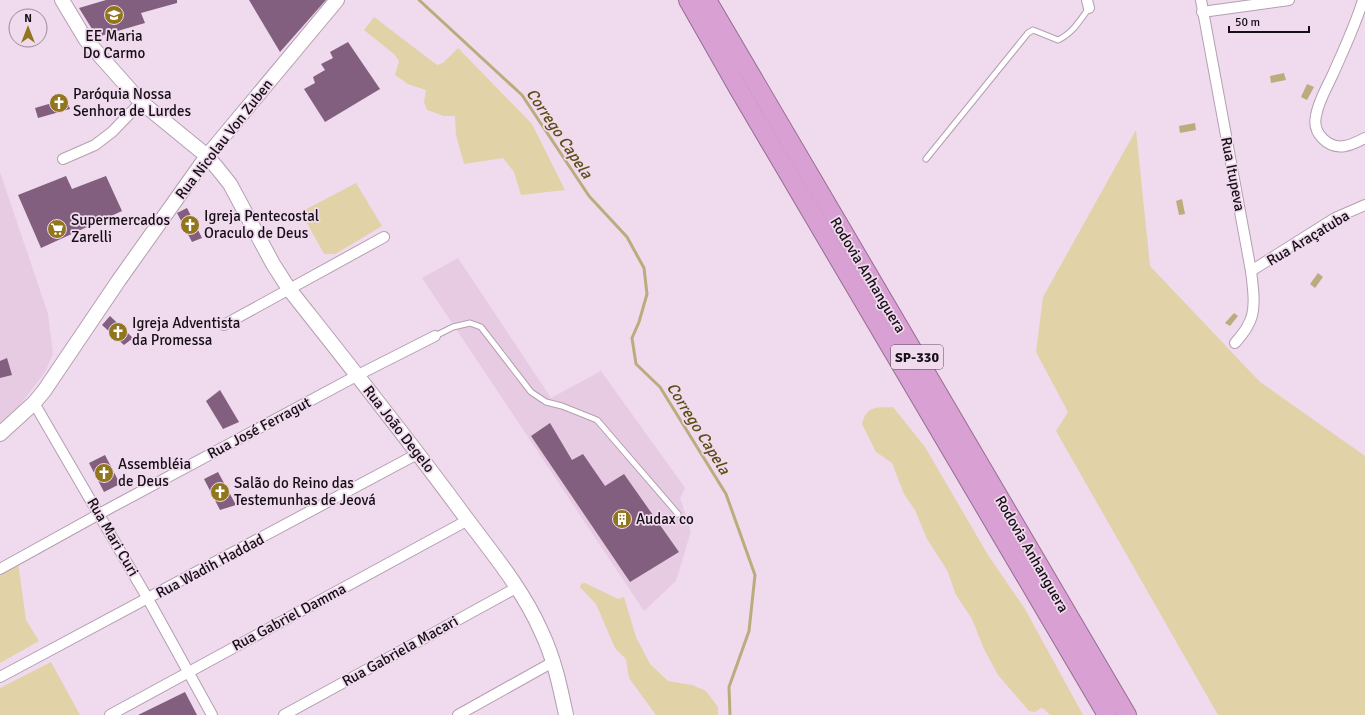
<svg xmlns="http://www.w3.org/2000/svg" width="1365" height="715" font-family="Signika,sans-serif">
	<rect width="100%" height="100%" fill="#f0daed"/>
	<g fill="#e6cbe3">
		<polygon points="0,172 48,314 53,354 45,372 7,422 0,426"/>
		<polygon points="458,258 551,398 601,371 685,488 680,498 691,531 676,581 644,611 422,278"/>
	</g>
	<g fill="#e1d2a8">
		<polygon points="374,17 437,65 443,63 458,48 532,124 565,190 521,195 514,172 503,158 464,164 456,135 455,116 444,116 427,110 424,102 426,90 408,84 395,75 399,61 394,54 364,30"/>
		<polygon points="1136,130 1150,266 1260,382 1365,456 1365,715 1218,715 1056,431 1068,412 1036,352 1043,297"/>
		<polygon points="356,183 382,226 335,254 324,254 301,212"/>
		<path d="M893 407 925 447 988 555 1025 609 1083 715H1050L1044 709 1041 708 1035 712 1029 711 998 675 984 649 972 619 956 595 947 570 927 539 915 510 904 494 892 463 876 452 862 424C867 405 876 408 893 407Z"/>
		<polygon points="18,562 26,620 39,641 0,663 0,571"/>
		<polygon points="585,583 618,599 624,597 636,637 650,664 668,681 692,685 706,691 718,707 718,715 656,715 629,678 626,659 615,648 596,604 580,587 581,584"/>
		<polygon points="51,662 80,715 0,715 0,688"/>
	</g>
	<g fill="#bcab7d">
		<polygon points="1284,73 1286,80 1271,83 1270,76"/>
		<polygon points="1307,84 1314,87 1307,100 1301,97"/>
		<polygon points="1195,123 1196,130 1180,133 1179,126"/>
		<polygon points="1182,199 1185,214 1179,215 1176,201"/>
		<polygon points="1318,273 1323,277 1315,288 1310,284"/>
		<polygon points="1234,313 1238,316 1230,326 1225,323"/>
	</g>
	<g fill="none" stroke-linecap="round" stroke-linejoin="round">
		<polyline stroke="#bcab7d" stroke-width="3" points="419,0 522,95 589,196 627,237 644,268 647,294 639,322 632,338 636,364 660,387 726,494 755,575 749,631 729,687 730,715"/>
	</g>
	<g fill="#825f7e">
		<polygon points="106,0 177,0 177,3 141,13 145,23 97,37 79,8"/>
		<polygon points="249,0 326,0 280,52"/>
		<polygon points="348,42 380,89 325,122 304,89 315,83 313,77 325,70 321,64 333,58 330,52"/>
		<polygon points="66,99 70,109 38,118 35,108"/>
		<polygon points="66,176 72,189 106,176 122,211 41,248 18,195"/>
		<polygon points="187,208 202,238 192,242 177,213"/>
		<polygon points="110,316 133,338 124,345 102,325"/>
		<polygon points="7,358 12,375 0,378 0,361"/>
		<polygon points="220,390 239,422 223,429 206,401"/>
		<polygon points="550,423 572,460 583,454 605,486 624,474 679,552 630,582 531,436"/>
		<polygon points="105,455 120,484 104,492 89,463"/>
		<polygon points="218,472 236,505 220,510 204,479"/>
		<polygon points="185,692 197,715 138,715"/>
	</g>
	<g fill="none" stroke-linecap="round" stroke-linejoin="round">
		<defs>
			<g id="lane">
				<path d="M926 159 1028 33 1033 30 1058 40C1073 33 1080 20 1089 8"/>
				<polyline points="435,336 453,327 470,323 481,327 531,392 546,402 562,406 597,420 678,514"/>
			</g>
			<g id="street">
				<polyline points="1087,0 1089,8"/>
				<path d="M1201 0 1251 271C1253 288 1257 311 1248 325 1245 332 1239 338 1235 343"/>
				<path d="M1363 0C1355 26 1344 49 1333 74 1327 87 1318 102 1316 116 1312 133 1328 149 1345 146 1352 145 1359 141 1365 138"/>
				<polyline points="1202,12 1289,0"/>
				<polyline points="63,159 95,145 112,132 141,102"/>
				<polyline points="1251,271 1335,218 1365,205"/>
				<polyline points="224,325 384,237"/>
				<polyline points="34,403 148,599 212,715"/>
				<polyline points="0,569 112,507 358,375 435,336"/>
				<polyline points="0,677 419,453"/>
				<polyline points="110,715 468,520"/>
				<polyline points="284,715 516,588"/>
				<polyline points="458,715 553,662"/>
			</g>
			<g id="secondary">
				<path d="M62 0 86 40 141 102 207 156 218 169 230 184 273 264 289 289C349 365 409 440 466 518 493 554 523 590 541 631 554 658 560 686 566 715"/>
				<polyline points="0,434 34,403 44,391 119,280 207,156 337,0"/>
			</g>
			<g id="highway">
				<polyline points="688,0 738,88 1107,715"/>
				<polyline points="707,0 1127,715"/>
			</g>
		</defs>
		<use href="#lane" stroke="#b49fb1" stroke-width="7"/>
		<use href="#street" stroke="#b49fb1" stroke-width="12"/>
		<use href="#secondary" stroke="#b49fb1" stroke-width="16"/>
		<use href="#highway" stroke="#956d91" stroke-width="20"/>
		<use href="#lane" stroke="#fff" stroke-width="5"/>
		<use href="#street" stroke="#fff" stroke-width="10"/>
		<use href="#secondary" stroke="#fff" stroke-width="14"/>
		<use href="#highway" stroke="#d9a0d3" stroke-width="18"/>
	</g>
	<defs>
		<symbol id="school-disc" viewBox="-11 -11 22 22"><circle r="9.5" fill="#92761d" stroke="#f0daed"/><path d="M0-5L7-2L0 1L-7-2ZM-4 1L0 2.5L4 1V4Q0 6-4 4Z" fill="#fff"/></symbol>
		<symbol id="church-disc" viewBox="-11 -11 22 22"><circle r="9.5" fill="#92761d" stroke="#f0daed"/><path d="M-1.2-6h2.4v3.5h3.3v2.4h-3.3V6h-2.4V-.1h-3.3v-2.4h3.3Z" fill="#fff"/></symbol>
		<symbol id="supermarket-disc" viewBox="-11 -11 22 22"><circle r="9.5" fill="#92761d" stroke="#f0daed"/><path d="M-6-5.5h2.5l.6 2H6L4.5 2H-2.5L-4.4-4H-6ZM-1.5 3.2a1.3 1.3 0 1 0 .1 0ZM3 3.2a1.3 1.3 0 1 0 .1 0Z" fill="#fff"/></symbol>
		<symbol id="building-disc" viewBox="-11 -11 22 22"><circle r="9.5" fill="#92761d" stroke="#f0daed"/><path d="M-4-6H4V6H1V3H-1V6H-4ZM-2.5-4.3h1.7v1.8h-1.7ZM.8-4.3h1.7v1.8H.8ZM-2.5-1h1.7V.8h-1.7ZM.8-1h1.7V.8H.8Z" fill="#fff"/></symbol>
	</defs>
	<g fill-rule="evenodd">
		<use href="#school-disc" x="103" y="4" width="22" height="22"/>
		<use href="#church-disc" x="48" y="92" width="22" height="22"/>
		<use href="#church-disc" x="179" y="214" width="22" height="22"/>
		<use href="#supermarket-disc" x="46" y="218" width="22" height="22"/>
		<use href="#church-disc" x="107" y="321" width="22" height="22"/>
		<use href="#church-disc" x="93" y="462" width="22" height="22"/>
		<use href="#church-disc" x="209" y="481" width="22" height="22"/>
		<use href="#building-disc" x="611" y="508" width="22" height="22"/>
	</g>
	<g text-anchor="middle" stroke-width="3.5" stroke-linejoin="round" paint-order="stroke">
		<rect fill="#f0daed" stroke="#574c56" stroke-width="1" x="891" y="345" width="52" height="24" rx="3"/>
		<g font-size="14" font-weight="bold" fill="#160f16">
			<text x="917" y="362">SP-330</text>
		</g>
		<g font-size="15" fill="#160f16" stroke="#f0daed" text-anchor="start">
			<text x="114" y="41" text-anchor="middle">EE Maria<tspan x="114" dy="17">Do Carmo</tspan></text>
			<text x="73" y="99">Paróquia Nossa<tspan x="73" dy="17">Senhora de Lurdes</tspan></text>
			<text x="204" y="221">Igreja Pentecostal<tspan x="204" dy="17">Oraculo de Deus</tspan></text>
			<text x="71" y="225">Supermercados<tspan x="71" dy="17">Zarelli</tspan></text>
			<text x="132" y="328">Igreja Adventista<tspan x="132" dy="17">da Promessa</tspan></text>
			<text x="118" y="469">Assembléia<tspan x="118" dy="17">de Deus</tspan></text>
			<text x="234" y="488">Salão do Reino das<tspan x="234" dy="17">Testemunhas de Jeová</tspan></text>
			<text x="636" y="524">Audax co</text>
		</g>
		<g font-size="15" fill="#160f16" stroke="#f0daed">
			<text transform="translate(224 139) rotate(-52)" y="5">Rua Nicolau Von Zuben</text>
			<text transform="translate(1233 174) rotate(79)" y="5">Rua Itupeva</text>
			<text transform="translate(1308 238) rotate(-31)" y="5">Rua Araçatuba</text>
			<text transform="translate(868 275) rotate(59)" y="5">Rodovia Anhanguera</text>
			<text transform="translate(259 428) rotate(-28)" y="5">Rua José Ferragut</text>
			<text transform="translate(399 429) rotate(52)" y="5">Rua João Degelo</text>
			<text transform="translate(113 537) rotate(60)" y="5">Rua Mari Curi</text>
			<text transform="translate(1032 554) rotate(60)" y="5">Rodovia Anhanguera</text>
			<text transform="translate(210 566) rotate(-28)" y="5">Rua Wadih Haddad</text>
			<text transform="translate(289 617) rotate(-28)" y="5">Rua Gabriel Damma</text>
			<text transform="translate(400 651) rotate(-29)" y="5">Rua Gabriela Macari</text>
		</g>
		<g font-size="16" font-style="italic" fill="#5e4c14" stroke="#f0daed">
			<text transform="translate(560 133) rotate(56)" y="6">Corrego Capela</text>
			<text transform="translate(699 428) rotate(58)" y="6">Corrego Capela</text>
		</g>
	</g>
	<g transform="translate(28 28)"><circle r="19" fill="#f0daed" stroke="#998997"/>
	<path d="M0-3L7 15L0 10L-7 15Z" fill="#92761d"/>
	<text y="-6" font-size="11" font-weight="bold" text-anchor="middle" fill="#160f16">N</text>
	</g>
	<path d="M1229 26v6h80v-6" fill="none" stroke="#160f16" stroke-width="2"/>
	<text x="1235" y="26" font-size="12" fill="#160f16" stroke="#f0daed" stroke-width="3" paint-order="stroke">50 m</text>
</svg>
